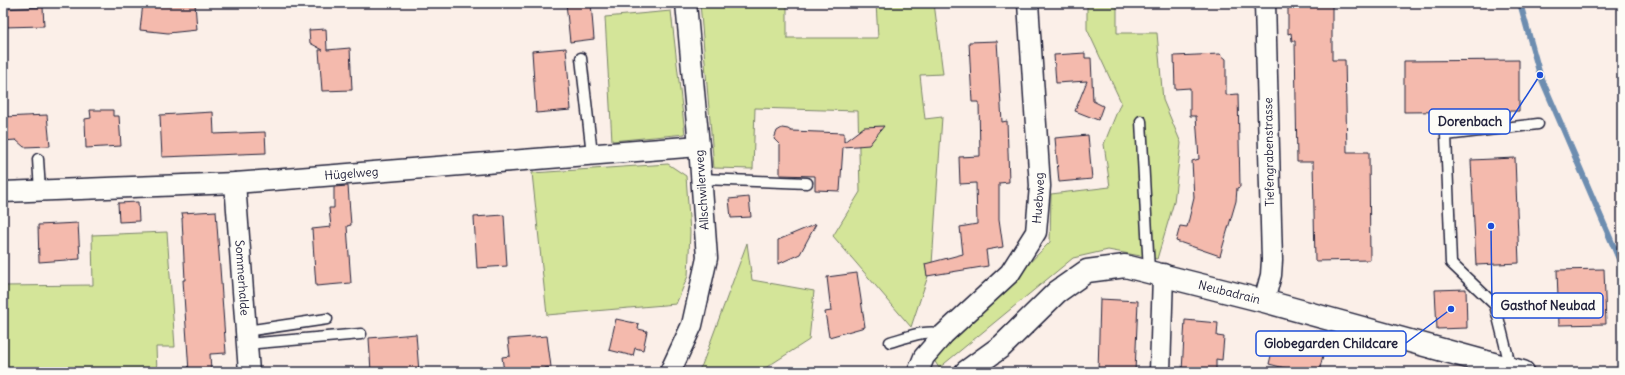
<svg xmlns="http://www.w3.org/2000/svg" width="1625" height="375" font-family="Delius,sans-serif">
	<rect width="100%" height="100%" fill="#fbefe8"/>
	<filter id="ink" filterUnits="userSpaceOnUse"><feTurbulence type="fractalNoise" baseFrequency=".025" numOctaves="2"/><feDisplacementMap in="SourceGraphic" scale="8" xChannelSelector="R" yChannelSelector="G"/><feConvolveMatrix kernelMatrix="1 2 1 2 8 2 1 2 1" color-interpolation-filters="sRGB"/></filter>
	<g filter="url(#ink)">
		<g fill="#d4e599" stroke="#7b846a">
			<polygon points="700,3 787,3 787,38 878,38 876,3 934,3 943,74 920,75 925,119 942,117 932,264 911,327 833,236 860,192 858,111 755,108 753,169 714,168"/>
			<polygon points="1087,3 1117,3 1117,33 1157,33 1163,100 1181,143 1174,202 1157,259 1108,250 1073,258 939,368 934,360 1050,242 1051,194 1110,187 1104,144 1121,102 1087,29"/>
			<polygon points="671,11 685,134 612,141 605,17"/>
			<polygon points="668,164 686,176 690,232 688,276 676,304 547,315 532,173"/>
			<polygon points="167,232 175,347 156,347 157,372 3,372 3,286 93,285 92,235"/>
			<polygon points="747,243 752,280 814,291 809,340 759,372 697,372 702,365"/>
		</g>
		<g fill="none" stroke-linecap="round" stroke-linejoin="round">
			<polyline stroke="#6d8db0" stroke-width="6" points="1520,3 1540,75 1622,266"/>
		</g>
		<g fill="#f4baad" stroke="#22223b">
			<polygon points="143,3 195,3 197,30 168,33 140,30"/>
			<polygon points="566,3 591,3 594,39 570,42"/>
			<polygon points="1288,3 1332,3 1332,60 1345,60 1347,152 1369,152 1370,260 1315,261 1313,162 1297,162 1295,41 1292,41 1291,33 1288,34"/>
			<polygon points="43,7 44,26 3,27 3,9"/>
			<polygon points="326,29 327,50 350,48 352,90 322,91 319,50 323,50 310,43 309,30"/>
			<polygon points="997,41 1002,122 1007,121 1009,182 999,183 999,219 1003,247 986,250 988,266 927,276 925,264 963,254 960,227 977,224 976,183 960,184 959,157 980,156 979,102 972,102 969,42"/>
			<polygon points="566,48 571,110 536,113 532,51"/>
			<polygon points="1085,53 1085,58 1091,58 1093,101 1103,106 1098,120 1075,111 1087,81 1056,83 1054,55"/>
			<polygon points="1220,54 1226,59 1226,95 1238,94 1240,187 1237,188 1236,201 1220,256 1176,241 1180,226 1187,227 1194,198 1192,161 1199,159 1196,116 1190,116 1190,88 1175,89 1174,56"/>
			<polygon points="1519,60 1519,111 1404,112 1404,61"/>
			<polygon points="90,110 113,110 113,116 119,116 121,146 86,148 85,119 91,118"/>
			<polygon points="213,112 214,134 265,132 266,153 162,157 160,115"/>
			<polygon points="47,115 50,146 24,147 16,140 3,141 3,117"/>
			<polygon points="884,126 869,145 843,147 840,191 815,190 815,176 780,175 780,145 774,139 777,131 782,128 788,129 791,131 844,133 844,142 864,127"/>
			<polygon points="1088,135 1092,179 1059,182 1055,138"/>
			<polygon points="1515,158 1519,263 1476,265 1471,160"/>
			<polygon points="348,186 351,225 347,226 351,283 316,286 312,229 331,227 329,208 334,208 334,187"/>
			<polygon points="749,197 751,217 731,218 729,199"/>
			<polygon points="138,202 139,221 119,222 118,203"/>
			<polygon points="216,211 226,353 210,354 211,372 189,372 183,280 185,280 182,218 183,218 182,213"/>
			<polygon points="504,215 507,266 477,268 474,217"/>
			<polygon points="78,223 80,259 39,262 38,225"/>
			<polygon points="816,224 800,254 778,264 778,240"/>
			<polygon points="1604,269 1606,324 1559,325 1557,270"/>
			<polygon points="857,273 865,327 829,337 825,312 831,311 827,277"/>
			<polygon points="1466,289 1467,328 1437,329 1435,290"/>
			<polygon points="1100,299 1138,301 1135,372 1098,372"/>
			<polygon points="616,319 639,324 638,329 647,331 643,350 635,348 633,356 609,350"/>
			<polygon points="1185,320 1218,323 1217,336 1224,337 1222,360 1216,359 1216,372 1182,371"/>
			<polygon points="1277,331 1323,342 1322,346 1325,347 1319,372 1300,372 1269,364"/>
			<polygon points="416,334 419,372 371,372 369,338"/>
			<polygon points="547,336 551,367 545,368 546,372 504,372 502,357 510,356 508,339"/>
		</g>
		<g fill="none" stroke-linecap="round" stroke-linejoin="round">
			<defs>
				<g id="lane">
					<polyline points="581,58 592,154"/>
					<polyline points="1141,121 1149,271"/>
					<polyline points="38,159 40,191"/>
					<polyline points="701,179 807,183"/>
					<polyline points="246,331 327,319"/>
					<path d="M890 342C908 337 925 329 944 334"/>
					<polyline points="247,344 361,334"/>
					<polyline points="1511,369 1495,305 1451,263 1446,135 1538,124"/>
				</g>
				<g id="street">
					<path id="s1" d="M235 183 249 372"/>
					<path id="s2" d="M3 192 235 183 699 146"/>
					<polyline points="1264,301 1271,275 1272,260 1265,3"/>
					<polyline points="670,372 692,325 707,258 699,146 686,3"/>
					<path id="s3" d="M918 372 924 357 944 334 1010 273 1036 232 1040 186 1028 3"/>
					<polyline points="1160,372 1163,274"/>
				</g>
				<g id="secondary">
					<path id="s4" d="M966 372 1002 346 1057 292 1087 271 1125 266 1264 301 1523 372"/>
				</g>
			</defs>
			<use href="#lane" stroke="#22223b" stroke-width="13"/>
			<use href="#street" stroke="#22223b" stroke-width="23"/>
			<use href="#secondary" stroke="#22223b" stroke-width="25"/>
			<use href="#lane" stroke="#fdfcf7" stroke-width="10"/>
			<use href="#street" stroke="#fdfcf7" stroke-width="20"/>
			<use href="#secondary" stroke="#fdfcf7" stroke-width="22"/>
		</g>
	</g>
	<g text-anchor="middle" stroke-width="3" stroke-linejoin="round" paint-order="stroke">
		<g font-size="12" fill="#22223b" stroke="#fdfcf7">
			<text transform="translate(1269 152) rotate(-91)" y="4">Tiefengrabenstrasse</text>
			<text dy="4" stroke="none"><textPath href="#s2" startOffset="349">Hügelweg</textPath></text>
			<text transform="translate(702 190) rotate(-94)" y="4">Allschwilerweg</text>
			<text dy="4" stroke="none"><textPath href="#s3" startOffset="219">Huebweg</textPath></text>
			<text dy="4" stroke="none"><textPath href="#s1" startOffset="95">Sommerhalde</textPath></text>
			<text dy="4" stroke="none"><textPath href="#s4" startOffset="304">Neubadrain</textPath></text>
		</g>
	</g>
	<path fill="none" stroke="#1d4ed8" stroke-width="1.5" d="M1540 75L1510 121M1491 226L1492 306M1451 309L1406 343"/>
	<g fill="#1d4ed8" stroke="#fdfcf7" stroke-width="1.5">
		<circle cx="1540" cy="75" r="4"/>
		<circle cx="1491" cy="226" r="4"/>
		<circle cx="1451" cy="309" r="4"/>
	</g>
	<g fill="#fdfcf7" stroke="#1d4ed8" stroke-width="1.5">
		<rect x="1429" y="109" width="81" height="25" rx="4"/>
		<rect x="1492" y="293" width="111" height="25" rx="4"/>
		<rect x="1256" y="331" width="150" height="25" rx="4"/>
	</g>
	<g font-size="13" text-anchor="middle" font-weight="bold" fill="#22223b">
		<text x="1470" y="126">Dorenbach</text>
		<text x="1548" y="310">Gasthof Neubad</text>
		<text x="1331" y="348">Globegarden Childcare</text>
	</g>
	<rect width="1625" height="375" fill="none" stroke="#fdfcf7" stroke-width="16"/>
	<rect x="8" y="8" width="1609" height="359" fill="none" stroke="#22223b" stroke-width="1.5" filter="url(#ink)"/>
</svg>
